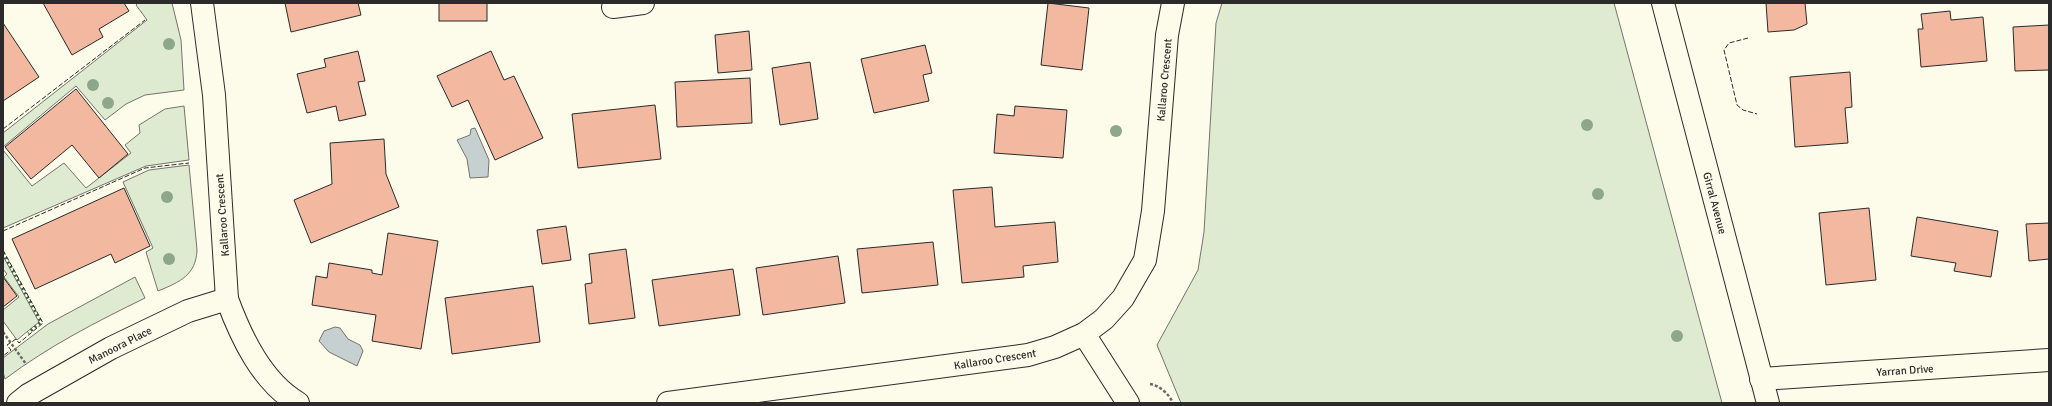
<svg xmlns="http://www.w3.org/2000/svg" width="2052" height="406" font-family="Signika,sans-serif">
	<rect width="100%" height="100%" fill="#fdfbea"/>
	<g fill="#deebd1" stroke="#74746e">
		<polygon points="138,3 172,3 181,40 184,90 145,95 126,104 105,120 76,86 3,147 3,133 147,20 136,5"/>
		<polygon points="1222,3 1614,3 1722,403 1181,403 1157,345 1198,270 1204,232 1216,23"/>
		<polygon points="184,106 189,160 146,166 3,228 3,150 32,186 64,163 86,188 131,153 125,145 140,133 139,125 165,109"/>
		<path d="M189 165 197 250C196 275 180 282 158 291L146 252 153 248 123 182 149 170Z"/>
		<polygon points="3,256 39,322 17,340 3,321 3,310 19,297 4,277 7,274 3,269"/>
		<path d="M135 277 145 298C96 322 49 346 5 379L3 372V358L48 324Z"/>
	</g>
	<g fill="#c7d0d0" stroke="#74746e">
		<polygon points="475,128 489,160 488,177 470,178 467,159 457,140 470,135 471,129"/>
		<polygon points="335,327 340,328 348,339 360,345 363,351 357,366 329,352 319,341 324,331"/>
	</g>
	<g fill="#f2b8a0" stroke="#2b2b2b">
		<polygon points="43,3 124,3 129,11 99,29 103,37 72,55"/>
		<polygon points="285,3 358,3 361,15 291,32"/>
		<rect x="439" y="3" width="48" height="18"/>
		<polygon points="1048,3 1089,8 1082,70 1041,65"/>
		<polygon points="1766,3 1805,3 1807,24 1794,30 1768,32"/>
		<polygon points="1950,11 1951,20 1983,17 1987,61 1921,67 1918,29 1923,29 1921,14"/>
		<polygon points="3,23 39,77 3,101"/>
		<polygon points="2049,25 2049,70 2015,71 2013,27"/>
		<polygon points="749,31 752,70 718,73 715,35"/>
		<polygon points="925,45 932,73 923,75 929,101 874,113 861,59"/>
		<polygon points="358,51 365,81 358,82 366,115 339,121 336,106 307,113 297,74 326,67 324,59"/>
		<polygon points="491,51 504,80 514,76 543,138 495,160 468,100 452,107 437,76"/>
		<polygon points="810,62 818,119 780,125 772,68"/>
		<polygon points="1850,72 1852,107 1845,108 1848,143 1795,147 1790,77"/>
		<polygon points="750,78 752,123 677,127 675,82"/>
		<polygon points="76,89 128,154 99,178 72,145 31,179 5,147"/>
		<polygon points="655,105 661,159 578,168 572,114"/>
		<polygon points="1015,106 1067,110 1063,158 994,153 997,114 1014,116"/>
		<polygon points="384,139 386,174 399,207 311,243 294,200 332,184 330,143"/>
		<polygon points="992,187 995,227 1055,222 1058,262 1023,266 1024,277 962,283 953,190"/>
		<polygon points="124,188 150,246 115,263 111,254 35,289 12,239"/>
		<polygon points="1869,208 1876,280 1826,285 1819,213"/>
		<polygon points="1917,217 1998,231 1991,277 1954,271 1956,263 1911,256"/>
		<polygon points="2049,223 2049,259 2029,261 2026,224"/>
		<polygon points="566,226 571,260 542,264 537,230"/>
		<polygon points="388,233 438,241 421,349 372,341 376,315 312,305 316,276 327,278 329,263 372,270 372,273 382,275"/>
		<polygon points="933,242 938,285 862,293 857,249"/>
		<polygon points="626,249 635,318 589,324 585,284 592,283 589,254"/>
		<polygon points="838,256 845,303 763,315 756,268"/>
		<polygon points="733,269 740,315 659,326 652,280"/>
		<polygon points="3,277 17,296 3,307"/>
		<polygon points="533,286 540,342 452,354 445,298"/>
	</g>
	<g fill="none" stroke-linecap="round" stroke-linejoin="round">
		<defs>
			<g id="minor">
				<path d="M202 3 214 95 227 299C241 337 262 382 298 403"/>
				<polyline points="1663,3 1768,403"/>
				<polyline points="613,7 643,3"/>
				<polyline points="1084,334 1128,403"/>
				<polyline points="1761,379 2049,360"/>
				<polyline points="18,403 28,395 111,348 188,311 227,299"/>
				<polyline points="668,403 1028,355 1055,347 1084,334 1104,319 1123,298 1145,260 1153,211 1167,35 1173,3"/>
			</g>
		</defs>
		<use href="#minor" stroke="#2b2b2b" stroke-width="24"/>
		<g stroke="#6a6964" stroke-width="2.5" stroke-dasharray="3 2" stroke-linecap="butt">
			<polyline points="3,332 26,364"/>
			<path d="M1150 384C1160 386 1169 394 1173 403"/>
		</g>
		<use href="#minor" stroke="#fdfbea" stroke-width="22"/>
		<polyline stroke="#34623c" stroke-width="3" stroke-dasharray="2 3" stroke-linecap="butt" points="3,253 41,322 28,333"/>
		<g stroke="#2b2b2b" stroke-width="1" stroke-dasharray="5 2" stroke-linecap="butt">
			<polyline points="1748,38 1729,43 1724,50 1737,105 1743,110 1757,114"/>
			<polyline points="3,129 145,20"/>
			<polyline points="3,231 145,168 189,163"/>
			<polyline points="3,250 43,323 19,343 16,339 7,345 11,350 3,356"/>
		</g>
	</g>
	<g fill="#8ea78a">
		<circle cx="169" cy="44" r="6"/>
		<circle cx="93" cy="85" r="6"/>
		<circle cx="108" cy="103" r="6"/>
		<circle cx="1587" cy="125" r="6"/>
		<circle cx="1116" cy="131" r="6"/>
		<circle cx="1598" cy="194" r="6"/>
		<circle cx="167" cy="197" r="6"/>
		<circle cx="169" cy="259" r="6"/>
		<circle cx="1677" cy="336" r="6"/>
	</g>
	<g text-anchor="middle" stroke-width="3" stroke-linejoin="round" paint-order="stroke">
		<g font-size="11" fill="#2b2b2b" stroke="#fdfbea">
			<text transform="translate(1164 80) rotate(-85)" y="4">Kallaroo Crescent</text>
			<text transform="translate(1715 203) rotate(75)" y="4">Girral Avenue</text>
			<text transform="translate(222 215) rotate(-94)" y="4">Kallaroo Crescent</text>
			<text transform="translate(120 345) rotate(-27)" y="4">Manoora Place</text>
			<text transform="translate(995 359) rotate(-9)" y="4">Kallaroo Crescent</text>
			<text transform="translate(1905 370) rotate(-4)" y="4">Yarran Drive</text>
		</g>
	</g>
	<rect width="2052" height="406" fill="none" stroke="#2b2b2b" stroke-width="8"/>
</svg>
